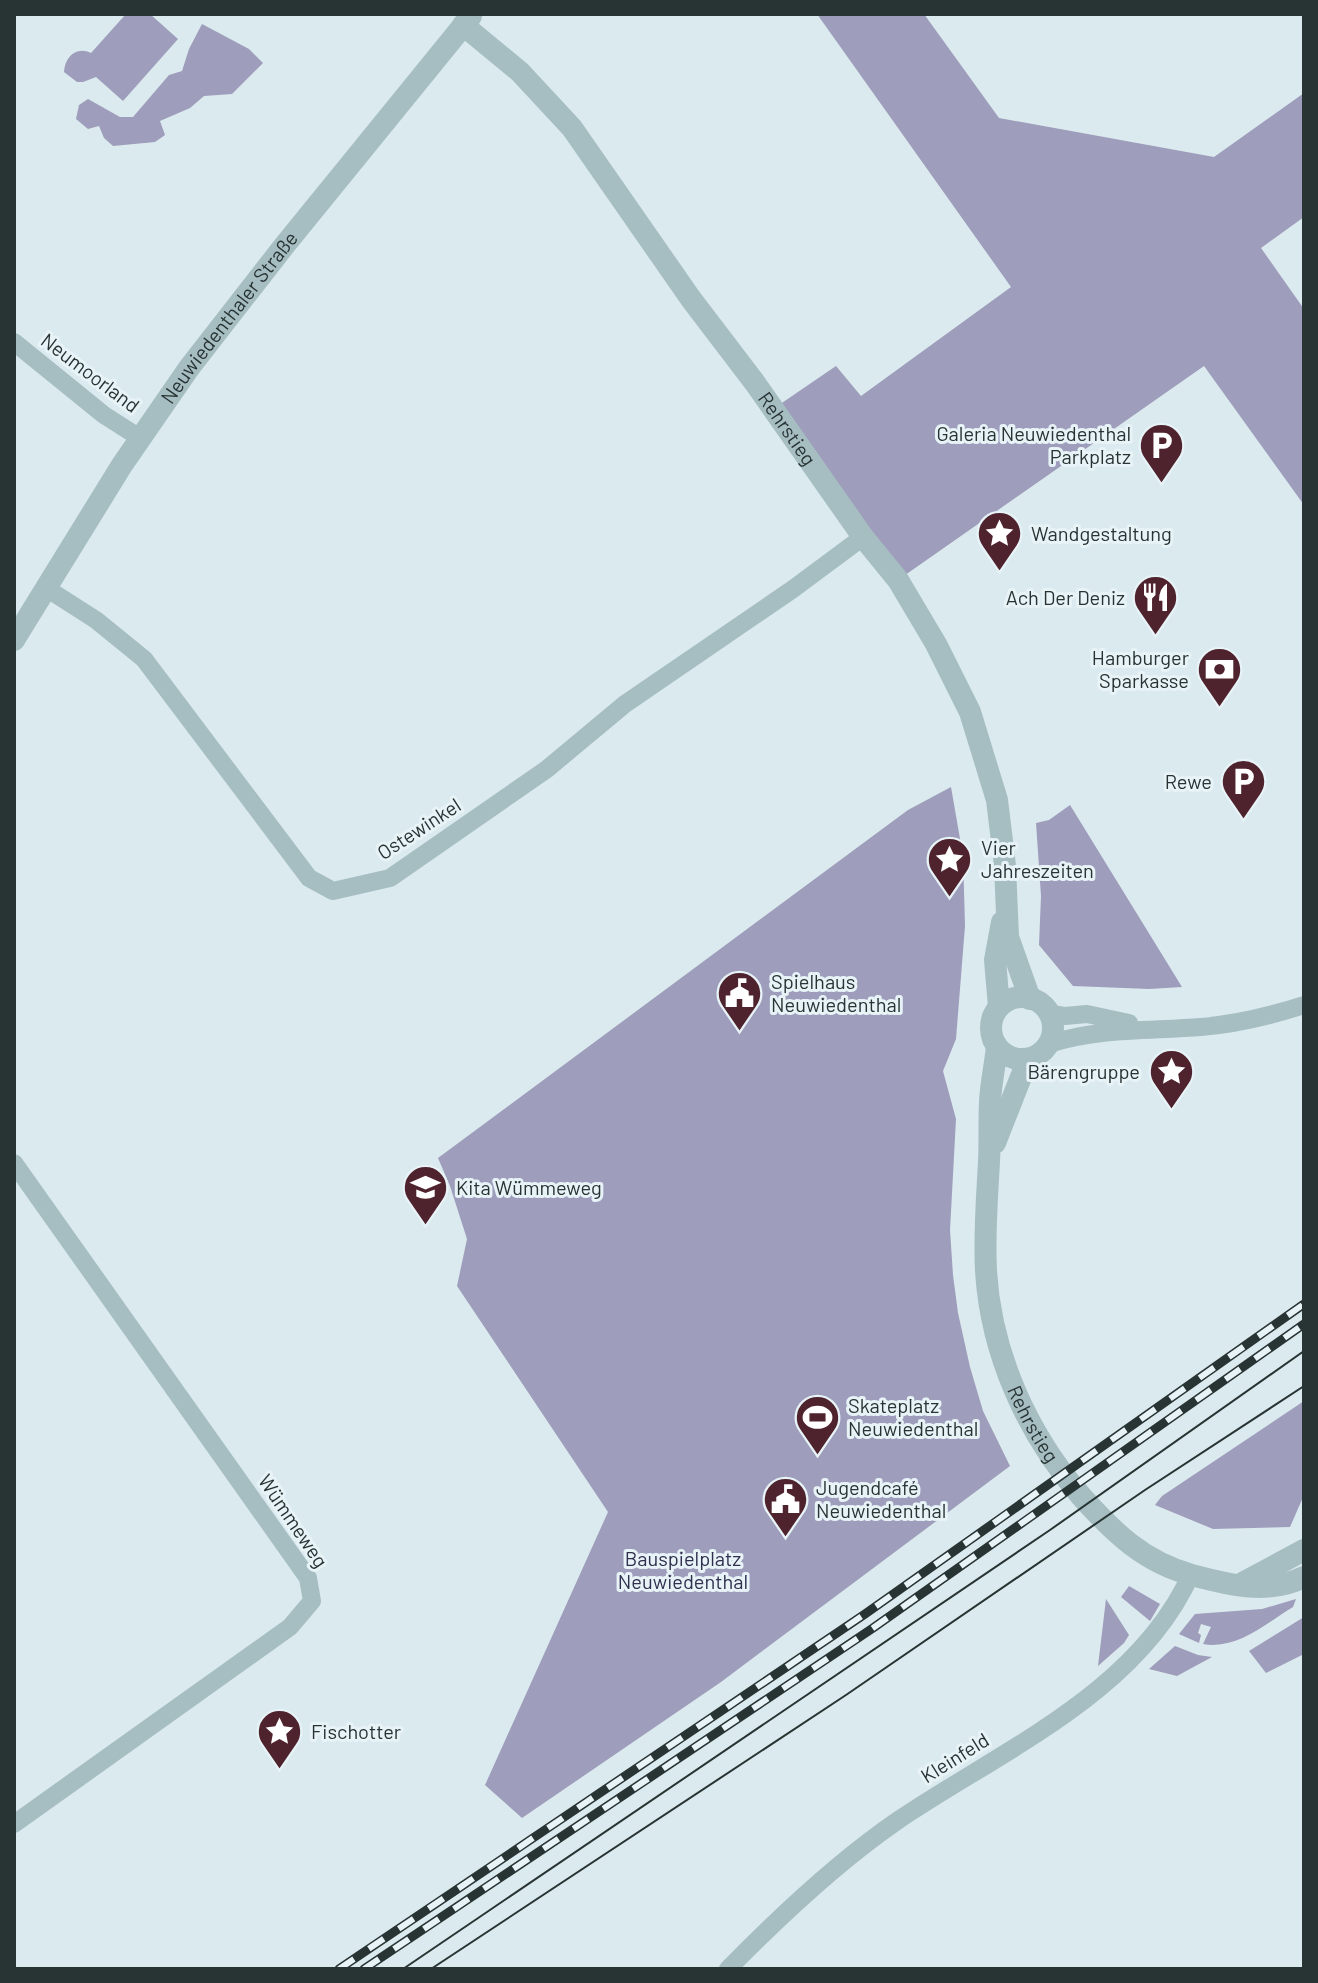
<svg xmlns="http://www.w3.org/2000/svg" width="1318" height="1983" font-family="Barlow,sans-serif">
	<rect width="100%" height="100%" fill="#dbeaee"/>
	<g fill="#9e9dbb">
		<path d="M126 14H150L178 39 123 101 96 77 83 82H77L64 72C65 57 76 46 91 53Z"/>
		<polygon points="817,14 924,14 999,118 1214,157 1304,93 1304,217 1261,248 1304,309 1304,505 1204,366 898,580 773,409 836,366 861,396 1011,287"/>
		<polygon points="202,24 249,49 263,63 232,94 204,96 190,108 160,121 165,135 155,142 113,146 104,138 99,126 88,129 76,119 79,105 88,99 120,117 133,117 169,75 182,71 189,49"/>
		<polygon points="951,787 963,856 965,926 956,1039 943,1071 956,1119 950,1230 953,1275 958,1313 970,1367 983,1411 1010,1466 721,1682 522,1818 485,1785 608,1512 457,1286 467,1239 450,1186 438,1158 908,810"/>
		<polygon points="1070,805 1182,987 1149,989 1073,986 1039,945 1041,896 1036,823 1049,820"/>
		<polygon points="1304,1401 1304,1495 1290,1527 1213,1529 1155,1505 1162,1496"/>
		<polygon points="1129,1586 1160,1604 1150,1621 1121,1597"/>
		<polygon points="1106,1599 1129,1635 1124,1643 1098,1666"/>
		<path d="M1296 1599 1293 1607C1265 1624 1237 1650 1203 1644L1211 1627 1201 1624 1198 1633 1201 1635 1199 1643 1179 1634 1195 1614 1262 1609Z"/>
		<polygon points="1304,1617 1304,1654 1266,1673 1249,1651"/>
		<polygon points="1175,1646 1198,1655 1212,1657 1177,1676 1149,1669"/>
	</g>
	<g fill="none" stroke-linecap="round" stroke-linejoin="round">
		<g stroke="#a6bec2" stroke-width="18">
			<polyline points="14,342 104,415 140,438"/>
			<polyline points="46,588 96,620 144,659 309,878 333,891 390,878 547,769 625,704 793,589 863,537"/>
			<polyline points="1048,1013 1065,1016 1087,1014 1129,1023"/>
			<path d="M1049 1044C1098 1028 1150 1031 1201 1027 1236 1024 1270 1016 1304 1005"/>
			<polyline points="14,1163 308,1578 312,1601 290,1627 14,1824"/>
			<path d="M728 1969C780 1916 836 1863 897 1821 1000 1751 1138 1693 1191 1574"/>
		</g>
		<g stroke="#a6bec2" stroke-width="22">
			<path id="s1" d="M463 25 520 72 572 128 691 299 755 383 863 537 898 580 936 644 970 712 997 800 1005 866 1008 937 1030 999"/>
			<path id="s2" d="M14 640 122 465 189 368 284 246 471 16"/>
			<circle cx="1022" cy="1028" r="31"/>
			<polyline points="999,1007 995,960 1002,922"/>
			<path id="s3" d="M997 1047C995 1065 991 1083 990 1101 989 1121 990 1141 989 1162 987 1198 984 1234 986 1271 991 1354 1027 1433 1081 1496 1114 1533 1144 1562 1192 1575 1230 1585 1267 1595 1304 1577"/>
			<polyline points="995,1143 1028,1059"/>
			<polyline points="1239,1585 1304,1550"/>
		</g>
		<g stroke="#283333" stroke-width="2">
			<polyline points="403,1969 1050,1530 1304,1351"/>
			<polyline points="431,1969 846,1695 1145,1490 1304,1386"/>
		</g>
		<defs>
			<g id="rail">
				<polyline points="339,1969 865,1614 1304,1304"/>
				<polyline points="364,1969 873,1628 1304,1324"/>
			</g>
		</defs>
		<use href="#rail" stroke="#283333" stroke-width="9"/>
		<use href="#rail" stroke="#e7f3f7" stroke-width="6" stroke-dasharray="18" stroke-linecap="butt"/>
	</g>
	<defs>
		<symbol id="parking-pin" viewBox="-11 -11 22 30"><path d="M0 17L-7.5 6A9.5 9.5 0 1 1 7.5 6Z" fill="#4f232e" stroke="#e7f3f7"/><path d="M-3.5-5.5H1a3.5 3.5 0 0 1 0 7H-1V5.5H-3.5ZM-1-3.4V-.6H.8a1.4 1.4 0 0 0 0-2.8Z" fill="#fff"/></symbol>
		<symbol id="sight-pin" viewBox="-11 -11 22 30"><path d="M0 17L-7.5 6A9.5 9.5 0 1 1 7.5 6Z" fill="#4f232e" stroke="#e7f3f7"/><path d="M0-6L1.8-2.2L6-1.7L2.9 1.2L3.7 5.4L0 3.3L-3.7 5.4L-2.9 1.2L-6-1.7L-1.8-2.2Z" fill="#fff"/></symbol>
		<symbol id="restaurant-pin" viewBox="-11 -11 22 30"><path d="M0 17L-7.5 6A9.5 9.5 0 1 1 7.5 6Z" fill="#4f232e" stroke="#e7f3f7"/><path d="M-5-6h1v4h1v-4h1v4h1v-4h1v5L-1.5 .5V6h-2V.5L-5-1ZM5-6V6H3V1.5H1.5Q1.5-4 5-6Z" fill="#fff"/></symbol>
		<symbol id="bank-pin" viewBox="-11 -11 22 30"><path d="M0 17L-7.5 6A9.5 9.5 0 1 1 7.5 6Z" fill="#4f232e" stroke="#e7f3f7"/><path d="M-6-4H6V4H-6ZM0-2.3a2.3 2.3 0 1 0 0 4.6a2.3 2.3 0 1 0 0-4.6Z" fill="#fff"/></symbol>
		<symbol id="civic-pin" viewBox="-11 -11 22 30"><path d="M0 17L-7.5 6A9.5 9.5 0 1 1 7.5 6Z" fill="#4f232e" stroke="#e7f3f7"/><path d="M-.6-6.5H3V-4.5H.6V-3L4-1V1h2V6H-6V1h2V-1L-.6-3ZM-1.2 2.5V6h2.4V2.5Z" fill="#fff"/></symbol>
		<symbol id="school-pin" viewBox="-11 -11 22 30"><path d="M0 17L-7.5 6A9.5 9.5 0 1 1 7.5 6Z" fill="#4f232e" stroke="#e7f3f7"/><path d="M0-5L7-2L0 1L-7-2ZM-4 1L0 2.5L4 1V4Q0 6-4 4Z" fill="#fff"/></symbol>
		<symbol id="stadium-pin" viewBox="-11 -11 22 30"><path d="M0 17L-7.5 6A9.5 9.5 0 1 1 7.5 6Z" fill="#4f232e" stroke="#e7f3f7"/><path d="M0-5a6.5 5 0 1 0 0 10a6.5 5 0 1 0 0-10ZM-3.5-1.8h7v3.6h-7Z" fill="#fff"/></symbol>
	</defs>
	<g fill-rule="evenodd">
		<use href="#parking-pin" x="1136" y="420" width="51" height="69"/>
		<use href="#sight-pin" x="974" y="508" width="51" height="69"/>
		<use href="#restaurant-pin" x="1130" y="572" width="51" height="69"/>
		<use href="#bank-pin" x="1194" y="644" width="51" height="69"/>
		<use href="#parking-pin" x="1218" y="756" width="51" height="69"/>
		<use href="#sight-pin" x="924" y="834" width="51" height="69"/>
		<use href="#civic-pin" x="714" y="968" width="51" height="69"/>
		<use href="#sight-pin" x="1146" y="1046" width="51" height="69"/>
		<use href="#school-pin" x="400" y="1162" width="51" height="69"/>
		<use href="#stadium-pin" x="792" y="1392" width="51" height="69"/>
		<use href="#civic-pin" x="760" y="1474" width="51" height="69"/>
		<use href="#sight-pin" x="254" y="1706" width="51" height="69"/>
	</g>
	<g text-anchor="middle" stroke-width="6" stroke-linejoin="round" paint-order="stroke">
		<g font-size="20" fill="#283333" stroke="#e7f3f7">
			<text dy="7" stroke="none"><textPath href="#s2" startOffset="388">Neuwiedenthaler Straße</textPath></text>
			<text transform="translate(90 373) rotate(37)" y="7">Neumoorland</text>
			<text dy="7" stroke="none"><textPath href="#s1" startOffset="520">Rehrstieg</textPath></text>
			<text transform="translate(419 829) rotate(-33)" y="7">Ostewinkel</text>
			<text dy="7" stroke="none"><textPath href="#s3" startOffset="386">Rehrstieg</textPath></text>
			<text transform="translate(293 1521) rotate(56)" y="7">Wümmeweg</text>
			<text transform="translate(955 1758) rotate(-32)" y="7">Kleinfeld</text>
		</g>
		<g font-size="20" fill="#283333" stroke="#e7f3f7" text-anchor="start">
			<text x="1131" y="441" text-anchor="end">Galeria Neuwiedenthal<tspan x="1131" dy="23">Parkplatz</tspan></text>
			<text x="1031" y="541">Wandgestaltung</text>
			<text x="1125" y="605" text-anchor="end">Ach Der Deniz</text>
			<text x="1189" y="665" text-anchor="end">Hamburger<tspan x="1189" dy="23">Sparkasse</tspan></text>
			<text x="1212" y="789" text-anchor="end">Rewe</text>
			<text x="981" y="855">Vier<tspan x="981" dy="23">Jahreszeiten</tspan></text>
			<text x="771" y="989">Spielhaus<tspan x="771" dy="23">Neuwiedenthal</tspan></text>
			<text x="1140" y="1079" text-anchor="end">Bärengruppe</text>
			<text x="456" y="1195">Kita Wümmeweg</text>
			<text x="848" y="1413">Skateplatz<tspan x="848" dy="23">Neuwiedenthal</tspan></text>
			<text x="816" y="1495">Jugendcafé<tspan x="816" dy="23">Neuwiedenthal</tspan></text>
			<text x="311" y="1739">Fischotter</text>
		</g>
		<g font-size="20" fill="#302f4e" stroke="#e7f3f7">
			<text x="683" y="1566">Bauspielplatz<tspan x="683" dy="23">Neuwiedenthal</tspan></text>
		</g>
	</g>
	<rect width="1318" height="1983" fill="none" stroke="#283333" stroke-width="32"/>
</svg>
